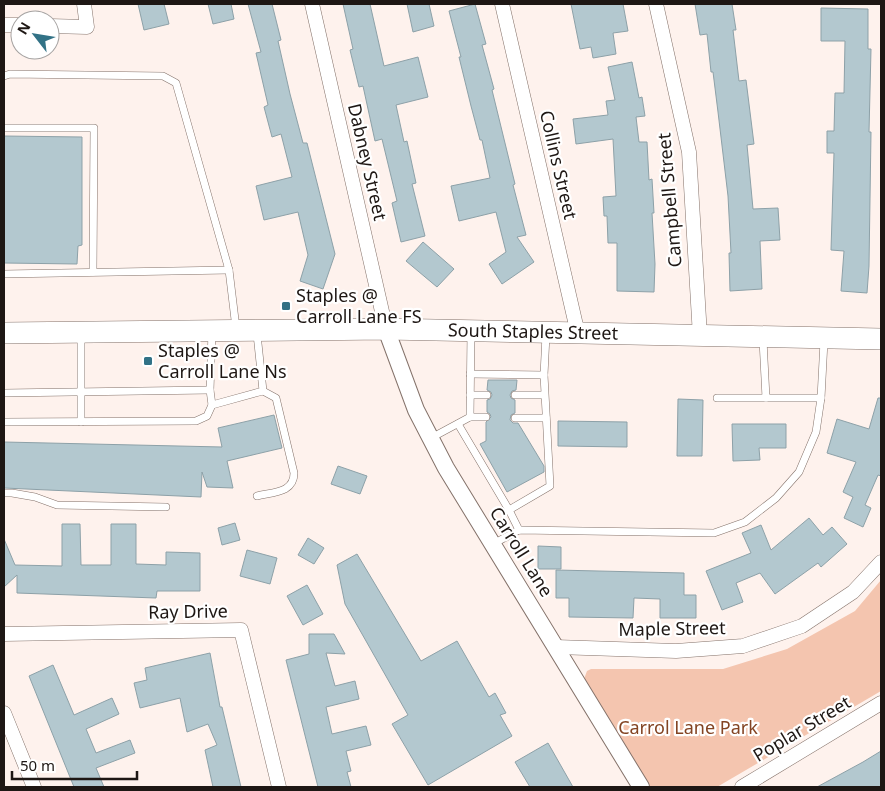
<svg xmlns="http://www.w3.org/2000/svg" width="885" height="791" font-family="'Noto Sans',sans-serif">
	<rect width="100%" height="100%" fill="#fef2ed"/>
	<polygon fill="#f4c5af" points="881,580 881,691 717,787 648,787 584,679 587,671 591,669 723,669 787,649 855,611"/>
	<g fill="#b3c8cf" stroke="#8da1a8">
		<polygon points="138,4 164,4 169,24 144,30"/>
		<polygon points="208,4 231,4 234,19 213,24"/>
		<polygon points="248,4 272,4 281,40 278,41 290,94 303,143 307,143 335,254 323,289 300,281 308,255 298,212 264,220 256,186 292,177 281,134 272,137 264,107 268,105 256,53 261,52"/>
		<polygon points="343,4 370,4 384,66 418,57 428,97 396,105 404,142 407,141 416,183 412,184 425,236 401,242 392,203 397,201 382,139 375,141 363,86 359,87 350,50 353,49"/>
		<polygon points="407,4 429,4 434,26 413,32"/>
		<polygon points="475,4 486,44 482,45 494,89 492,90 515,184 513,185 526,235 517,237 534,262 502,284 489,264 506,252 496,212 459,221 451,186 490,178 482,140 480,140 471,106 459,57 461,57 449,11"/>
		<polygon points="571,4 623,4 628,31 613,33 616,54 593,58 591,47 580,49"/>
		<polygon points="695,4 732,4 736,30 733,30 739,81 746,80 754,144 747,145 753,209 778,208 780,240 760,241 762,289 730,291 729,253 731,253 728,196 718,112 713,72 711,72 707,34 700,35"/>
		<polygon points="821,8 868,9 868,49 871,49 869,132 871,132 869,266 867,293 841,291 844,251 831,250 834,153 827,153 827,131 834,131 835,93 844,93 845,41 821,41"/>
		<polygon points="632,62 639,98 642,97 645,116 636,117 639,142 647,142 649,180 652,179 654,213 652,213 655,264 654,292 617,291 617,243 608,243 607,216 604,216 603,197 616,196 613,139 576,144 573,119 608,115 606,101 615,100 608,67"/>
		<polygon points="4,136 82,137 82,245 78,246 77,264 4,263"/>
		<polygon points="423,242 454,269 437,287 406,261"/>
		<polygon points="488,380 517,380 516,390 512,391 510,395 511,398 515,400 515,413 511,415 510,420 513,423 518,423 544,466 544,472 507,492 480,444 486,441 486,422 491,417 490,414 487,412 487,400 490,399 492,395 491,392 487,390"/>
		<polygon points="878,398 881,398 881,476 878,475 865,505 871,508 863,527 844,518 853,497 843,492 856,462 827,453 837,419 869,429"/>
		<polygon points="678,399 703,400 702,456 677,456"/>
		<polygon points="274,415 282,448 227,461 233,488 207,487 202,472 201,497 4,488 4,442 222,447 218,428"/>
		<polygon points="558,421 627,422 627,447 558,446"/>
		<polygon points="732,424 786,424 786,448 759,448 760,460 733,461"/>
		<polygon points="338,466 367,476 360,494 331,484"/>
		<polygon points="809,518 823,535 832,527 847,544 821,567 818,563 775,594 760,573 736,583 743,602 722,610 706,571 751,553 742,533 761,525 771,550"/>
		<polygon points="235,523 240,540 222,545 218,528"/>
		<polygon points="62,524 80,524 81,565 111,565 111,524 136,524 136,564 166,565 166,552 200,553 200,591 157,591 156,598 17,593 17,575 4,587 4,539 15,565 62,566"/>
		<polygon points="308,538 324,548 314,564 298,555"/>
		<polygon points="538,546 561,547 561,569 538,569"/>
		<polygon points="247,550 277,558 270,584 240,576"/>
		<polygon points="357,554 421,661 457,641 489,697 495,693 506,713 500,715 512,736 428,785 392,724 408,715 345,604 337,565"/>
		<polygon points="556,570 684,573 684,595 696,595 696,618 660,618 660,599 634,598 633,618 569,617 569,598 556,598"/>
		<polygon points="307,585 323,614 303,625 287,596"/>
		<polygon points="309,634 334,634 345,654 326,653 335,686 355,681 359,699 326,707 332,734 366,726 371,745 346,751 351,771 347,772 351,787 318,787 286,660 309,654"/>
		<polygon points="210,653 220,707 222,707 241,787 213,787 205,750 217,745 208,724 187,732 180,698 140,708 134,683 147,680 145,668"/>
		<polygon points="53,665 74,715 112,698 119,714 86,729 96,753 130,740 135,753 96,768 104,787 74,787 29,676"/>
		<polygon points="548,743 573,787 530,787 515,762"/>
		<polygon points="881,751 881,787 817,787 863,762"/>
	</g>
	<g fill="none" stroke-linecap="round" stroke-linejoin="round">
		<defs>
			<g id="service">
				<polyline points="4,76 10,74 163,76 176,83 229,270 236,328"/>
				<polyline points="4,128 94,128 93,272"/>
				<polyline points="4,274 229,270"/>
				<polyline points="763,340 766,398"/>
				<polyline points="470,374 544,375"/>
				<polyline points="4,393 210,390"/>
				<polyline points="470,395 487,395"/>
				<polyline points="515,395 544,395"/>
				<polyline points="717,398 821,398"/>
				<polyline points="212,405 263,391 257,334"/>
				<polyline points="470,417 486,417"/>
				<polyline points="515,418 546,418"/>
				<polyline points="4,422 196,421 207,416 212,405 210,390 212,332"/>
				<polyline points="81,422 81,335"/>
				<polyline points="458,424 509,510"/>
				<polyline points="431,438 470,417 471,332"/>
				<polyline points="4,493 12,493 35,497 57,505 166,507"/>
				<path d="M257 496C273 492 294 493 294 473L276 398 263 391"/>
				<polyline points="519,530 509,510 550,486 544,375 546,335"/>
				<polyline points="493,544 519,530 714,533 745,522 776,498 799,472 816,432 821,398 824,341"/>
			</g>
			<g id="minor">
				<polyline points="312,4 386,329"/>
				<polyline points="502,4 578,334"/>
				<polyline points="656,4 689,152 700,336"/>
				<polyline points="4,25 20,25"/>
				<polyline points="50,26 87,27 84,4"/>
				<polyline points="4,634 241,630 279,787"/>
				<polyline points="556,647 676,651 743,646 802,626 853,592 881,562"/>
				<polyline points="4,713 34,787"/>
				<polyline points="742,787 881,703"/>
			</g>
			<polyline id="tertiary" points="386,329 416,410 446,468 641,787"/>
			<g id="primary">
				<path id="s1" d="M4 333 386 329 881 339"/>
			</g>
		</defs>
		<use href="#service" stroke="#84726a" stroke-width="8"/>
		<use href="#minor" stroke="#84726a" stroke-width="15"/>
		<use href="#tertiary" stroke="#84726a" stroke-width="18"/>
		<use href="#primary" stroke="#84726a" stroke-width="22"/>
		<use href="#service" stroke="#fff" stroke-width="7"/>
		<use href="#minor" stroke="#fff" stroke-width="14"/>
		<use href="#tertiary" stroke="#fff" stroke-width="16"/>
		<use href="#primary" stroke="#fff" stroke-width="21"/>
	</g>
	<g fill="#327286" stroke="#fff" stroke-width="2">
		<rect x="281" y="301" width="10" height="10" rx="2.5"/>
		<rect x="143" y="356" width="10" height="10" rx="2.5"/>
	</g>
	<g text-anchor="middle" stroke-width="4.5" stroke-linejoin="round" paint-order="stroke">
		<g font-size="18" fill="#1e1714" stroke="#fff">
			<text transform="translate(367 162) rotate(77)" y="6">Dabney Street</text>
			<text transform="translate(558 165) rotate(77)" y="6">Collins Street</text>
			<text transform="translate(670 200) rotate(-95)" y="6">Campbell Street</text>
			<text dy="6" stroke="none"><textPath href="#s1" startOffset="529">South Staples Street</textPath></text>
			<text transform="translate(521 552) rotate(58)" y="6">Carroll Lane</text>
			<text transform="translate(188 612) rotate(-1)" y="6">Ray Drive</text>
			<text transform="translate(672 629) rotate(-1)" y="6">Maple Street</text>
			<text transform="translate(802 729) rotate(-31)" y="6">Poplar Street</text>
		</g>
		<g font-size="18" fill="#1e1714" stroke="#fff" text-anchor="start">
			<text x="296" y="302">Staples @<tspan x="296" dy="21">Carroll Lane FS</tspan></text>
			<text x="158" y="357">Staples @<tspan x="158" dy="21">Carroll Lane Ns</tspan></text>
		</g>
		<g font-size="18" fill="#834423" stroke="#fff">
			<text x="688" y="734">Carrol Lane Park</text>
		</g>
	</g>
	<rect width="885" height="791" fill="none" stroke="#1e1714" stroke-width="10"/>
	<g transform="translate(35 35) rotate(301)"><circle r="24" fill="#ffffff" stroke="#a5a2a1"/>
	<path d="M0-4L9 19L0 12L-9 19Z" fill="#327286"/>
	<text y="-8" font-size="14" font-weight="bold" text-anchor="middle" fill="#1e1714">N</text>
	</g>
	<path d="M12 771v8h125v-8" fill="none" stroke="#1e1714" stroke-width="2.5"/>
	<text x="20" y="771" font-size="15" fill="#1e1714" stroke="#ffffff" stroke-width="4" paint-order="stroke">50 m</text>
</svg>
